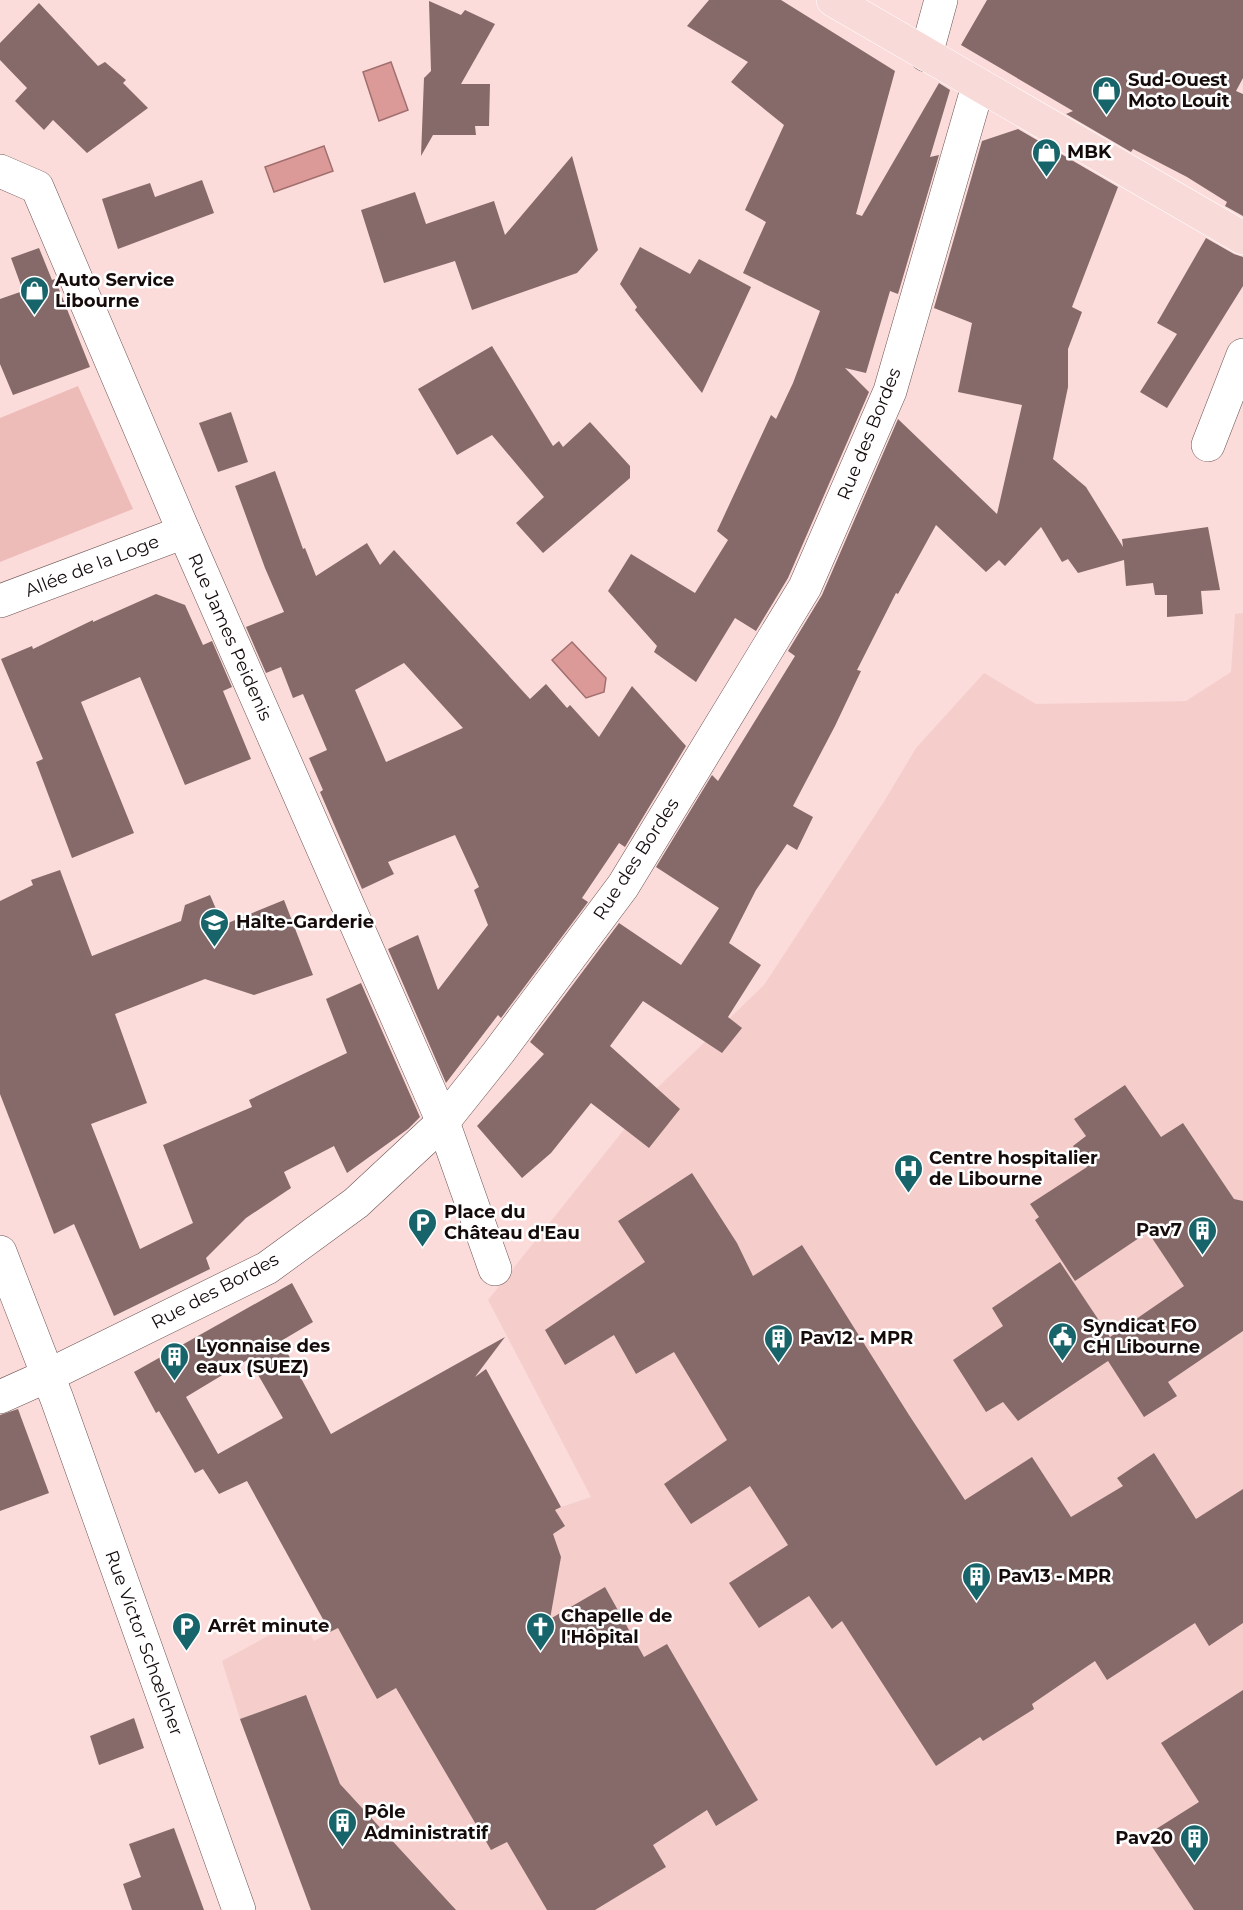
<svg xmlns="http://www.w3.org/2000/svg" width="1243" height="1910" font-family="Montserrat,sans-serif">
	<rect width="100%" height="100%" fill="#fbdcda"/>
	<polygon fill="#f5cecc" points="1243,613 1243,1910 311,1910 240,1719 222,1661 301,1618 314,1641 561,1507 591,1497 488,1300 657,1088 764,985 885,800 916,748 984,673 1036,704 1186,701 1231,672 1235,614"/>
	<polygon fill="#edbcb9" points="78,386 133,509 0,562 0,418"/>
	<g fill="#db9a98" stroke="#a06f6e" stroke-width="1.5">
		<polygon points="391,62 408,110 379,121 363,72"/>
		<polygon points="324,146 333,171 274,192 265,167"/>
		<polygon points="572,642 606,678 604,692 586,698 552,660"/>
	</g>
	<g fill="#856a69" fill-rule="evenodd">
		<polygon points="709,0 781,0 895,71 856,214 862,216 939,83 950,90 930,157 939,155 898,294 890,291 866,373 845,368 869,392 788,578 756,631 735,618 696,682 654,652 657,646 608,591 631,554 695,593 728,540 717,531 771,415 776,419 793,383 820,311 743,273 766,222 745,210 784,125 731,82 748,62 687,26"/>
		<polygon points="987,0 1243,0 1243,78 1236,91 1243,94 1243,216 1225,206 1227,202 1187,177 1133,149 1131,152 1066,114 1073,111 961,45"/>
		<polygon points="429,1 461,15 465,10 495,24 461,84 490,84 489,126 475,126 476,135 433,135 421,156 424,78 431,71"/>
		<polygon points="39,3 98,66 105,62 126,80 123,83 148,108 87,153 53,120 44,130 15,101 27,88 0,60 0,43"/>
		<polygon points="1018,129 1118,187 1072,307 1082,312 1068,349 1068,387 1053,459 1086,487 1123,547 1122,539 1208,527 1220,590 1201,591 1203,614 1167,617 1167,595 1155,595 1153,583 1126,586 1124,560 1078,573 1068,559 1062,562 1041,527 1005,566 999,560 986,572 936,525 898,594 896,593 857,670 861,671 835,726 793,806 813,817 797,850 787,844 756,890 729,943 761,965 728,1017 742,1028 722,1053 643,1001 610,1046 680,1109 649,1148 591,1103 551,1153 522,1178 477,1126 544,1054 530,1042 619,923 681,965 719,908 656,867 712,775 718,781 795,656 788,651 822,595 898,419 997,514 1022,405 958,392 972,323 934,308 982,141"/>
		<polygon points="572,156 598,250 577,273 472,310 455,261 384,283 361,210 415,192 426,224 494,201 505,235"/>
		<polygon points="202,180 214,213 118,249 102,199 150,183 155,197"/>
		<polygon points="1206,238 1234,254 1243,257 1243,286 1167,408 1140,392 1177,334 1157,323"/>
		<polygon points="640,247 690,274 699,259 751,287 702,393 635,310 637,307 620,284"/>
		<polygon points="39,248 52,280 55,279 90,367 13,395 0,364 0,299 23,291 11,258"/>
		<polygon points="492,346 553,446 559,441 563,447 590,422 630,466 630,478 543,553 516,523 544,497 492,435 457,455 418,389"/>
		<polygon points="231,412 248,462 218,472 199,423"/>
		<path d="M275 471 303 549 305 548 316 576 367 543 380 565 394 550 530 699 546 684 567 708 570 705 599 737 632 686 686 746 625 847 619 843 582 898 588 902 501 1018 498 1015 446 1083 388 949 418 935 438 990 488 925 474 890 479 887 455 835 388 862 394 874 362 889 320 792 323 790 309 758 327 750 303 694 293 698 281 667 266 673 246 627 284 612 265 568 235 486ZM404 663 463 728 386 762 355 690Z"/>
		<polygon points="156,594 185,605 203,645 212,641 232,687 223,691 251,759 185,785 140,677 81,702 134,833 72,858 36,762 43,759 1,659 32,646 33,649 93,620 93,622"/>
		<polygon points="60,870 92,956 181,921 185,905 210,895 223,925 284,900 313,975 254,995 205,979 115,1014 147,1103 91,1124 140,1249 193,1223 163,1145 252,1107 249,1100 347,1053 326,999 361,983 420,1117 408,1129 347,1173 334,1146 284,1172 291,1188 246,1218 206,1258 210,1269 114,1316 74,1224 54,1234 0,1094 0,901 33,885 31,880"/>
		<polygon points="1125,1085 1161,1137 1183,1123 1234,1199 1243,1201 1243,1331 1168,1382 1177,1396 1144,1417 1108,1361 1018,1421 1003,1402 986,1412 953,1360 1003,1326 992,1308 1060,1262 1110,1337 1184,1286 1148,1232 1075,1281 1035,1220 1039,1217 1030,1204 1087,1167 1073,1146 1086,1136 1074,1119"/>
		<polygon points="692,1173 737,1243 753,1276 802,1245 909,1415 965,1500 1032,1457 1071,1517 1123,1486 1117,1478 1154,1453 1196,1519 1243,1489 1243,1623 1209,1646 1195,1623 1107,1680 1095,1661 1032,1704 1034,1709 983,1741 980,1737 936,1766 842,1621 832,1629 809,1596 759,1628 729,1583 788,1545 750,1486 691,1524 664,1484 727,1440 674,1352 636,1374 614,1335 565,1365 545,1330 645,1262 618,1221"/>
		<path d="M292 1283 313 1322 281 1341 331 1434 505 1337 475 1377 486 1369 561 1507 555 1510 565 1526 553 1534 561 1557 550 1619 605 1587 644 1657 667 1644 758 1800 716 1826 707 1810 653 1845 666 1867 595 1910H547L507 1842 491 1850 396 1688 377 1699 338 1628 330 1632 247 1481 219 1494 203 1469 195 1473 159 1411 156 1413 134 1372ZM249 1359 283 1418 218 1454 186 1397Z"/>
		<polygon points="18,1409 49,1493 0,1511 0,1415"/>
		<polygon points="1243,1690 1243,1910 1194,1910 1145,1836 1199,1802 1161,1743"/>
		<polygon points="306,1695 340,1784 456,1910 311,1910 240,1719"/>
		<polygon points="134,1718 144,1748 99,1765 90,1736"/>
		<polygon points="174,1828 204,1910 132,1910 123,1884 141,1877 129,1844"/>
	</g>
	<g fill="none" stroke-linecap="round" stroke-linejoin="round">
		<defs>
			<g id="minor">
				<polyline points="926,55 941,0"/>
				<polyline points="0,171 37,187 184,532 443,1122 495,1269"/>
				<polyline points="1208,445 1243,355"/>
				<polyline points="0,601 184,532"/>
				<polyline points="0,1252 57,1399 239,1910"/>
				<polyline points="0,1397 49,1375 267,1268 356,1203 443,1122 498,1053 623,886 805,587 890,391 978,86"/>
			</g>
			<polyline id="major" points="833,0 1243,238"/>
		</defs>
		<use href="#minor" stroke="#6d5352" stroke-width="34"/>
		<use href="#major" stroke="#fff" stroke-width="34"/>
		<use href="#minor" stroke="#fff" stroke-width="33"/>
		<use href="#major" stroke="#f8dad9" stroke-width="33"/>
	</g>
	<defs>
		<symbol id="shop-pin" viewBox="-11 -11 22 30"><path d="M0 17L-7.5 6A9.5 9.5 0 1 1 7.5 6Z" fill="#17656a" stroke="#fff"/><path d="M-5-2.5h2.3a2.7 3.5 0 0 1 5.4 0H5L5.5 6h-11ZM-1.5-2.5h3a1.5 2.3 0 0 0-3 0Z" fill="#fff"/></symbol>
		<symbol id="school-pin" viewBox="-11 -11 22 30"><path d="M0 17L-7.5 6A9.5 9.5 0 1 1 7.5 6Z" fill="#17656a" stroke="#fff"/><path d="M0-5L7-2L0 1L-7-2ZM-4 1L0 2.5L4 1V4Q0 6-4 4Z" fill="#fff"/></symbol>
		<symbol id="hospital-pin" viewBox="-11 -11 22 30"><path d="M0 17L-7.5 6A9.5 9.5 0 1 1 7.5 6Z" fill="#17656a" stroke="#fff"/><path d="M-5-5h3v3.5h4V-5h3V5h-3V1.5h-4V5h-3Z" fill="#fff"/></symbol>
		<symbol id="parking-pin" viewBox="-11 -11 22 30"><path d="M0 17L-7.5 6A9.5 9.5 0 1 1 7.5 6Z" fill="#17656a" stroke="#fff"/><path d="M-3.5-5.5H1a3.5 3.5 0 0 1 0 7H-1V5.5H-3.5ZM-1-3.4V-.6H.8a1.4 1.4 0 0 0 0-2.8Z" fill="#fff"/></symbol>
		<symbol id="building-pin" viewBox="-11 -11 22 30"><path d="M0 17L-7.5 6A9.5 9.5 0 1 1 7.5 6Z" fill="#17656a" stroke="#fff"/><path d="M-4-6H4V6H1V3H-1V6H-4ZM-2.5-4.3h1.7v1.8h-1.7ZM.8-4.3h1.7v1.8H.8ZM-2.5-1h1.7V.8h-1.7ZM.8-1h1.7V.8H.8Z" fill="#fff"/></symbol>
		<symbol id="civic-pin" viewBox="-11 -11 22 30"><path d="M0 17L-7.5 6A9.5 9.5 0 1 1 7.5 6Z" fill="#17656a" stroke="#fff"/><path d="M-.6-6.5H3V-4.5H.6V-3L4-1V1h2V6H-6V1h2V-1L-.6-3ZM-1.2 2.5V6h2.4V2.5Z" fill="#fff"/></symbol>
		<symbol id="church-pin" viewBox="-11 -11 22 30"><path d="M0 17L-7.5 6A9.5 9.5 0 1 1 7.5 6Z" fill="#17656a" stroke="#fff"/><path d="M-1.2-6h2.4v3.5h3.3v2.4h-3.3V6h-2.4V-.1h-3.3v-2.4h3.3Z" fill="#fff"/></symbol>
	</defs>
	<g fill-rule="evenodd">
		<use href="#shop-pin" x="1090" y="74" width="33" height="45"/>
		<use href="#shop-pin" x="1030" y="136" width="33" height="45"/>
		<use href="#shop-pin" x="18" y="274" width="33" height="45"/>
		<use href="#school-pin" x="198" y="906" width="33" height="45"/>
		<use href="#hospital-pin" x="892" y="1152" width="33" height="45"/>
		<use href="#parking-pin" x="406" y="1206" width="33" height="45"/>
		<use href="#building-pin" x="1186" y="1214" width="33" height="45"/>
		<use href="#civic-pin" x="1046" y="1320" width="33" height="45"/>
		<use href="#building-pin" x="762" y="1322" width="33" height="45"/>
		<use href="#building-pin" x="158" y="1340" width="33" height="45"/>
		<use href="#building-pin" x="960" y="1560" width="33" height="45"/>
		<use href="#parking-pin" x="170" y="1610" width="33" height="45"/>
		<use href="#church-pin" x="524" y="1610" width="33" height="45"/>
		<use href="#building-pin" x="326" y="1806" width="33" height="45"/>
		<use href="#building-pin" x="1178" y="1822" width="33" height="45"/>
	</g>
	<g text-anchor="middle" stroke-width="5" stroke-linejoin="round" paint-order="stroke">
		<g font-size="18" font-weight="bold" fill="#150b0b" stroke="#fff" text-anchor="start">
			<text x="1128" y="86">Sud-Ouest<tspan x="1128" dy="21">Moto Louit</tspan></text>
			<text x="1067" y="158">MBK</text>
			<text x="55" y="286">Auto Service<tspan x="55" dy="21">Libourne</tspan></text>
			<text x="236" y="928">Halte-Garderie</text>
			<text x="929" y="1164">Centre hospitalier<tspan x="929" dy="21">de Libourne</tspan></text>
			<text x="444" y="1218">Place du<tspan x="444" dy="21">Château d'Eau</tspan></text>
			<text x="1182" y="1236" text-anchor="end">Pav7</text>
			<text x="1083" y="1332">Syndicat FO<tspan x="1083" dy="21">CH Libourne</tspan></text>
			<text x="800" y="1344">Pav12 - MPR</text>
			<text x="196" y="1352">Lyonnaise des<tspan x="196" dy="21">eaux (SUEZ)</tspan></text>
			<text x="998" y="1582">Pav13 - MPR</text>
			<text x="561" y="1622">Chapelle de<tspan x="561" dy="21">l'Hôpital</tspan></text>
			<text x="208" y="1632">Arrêt minute</text>
			<text x="364" y="1818">Pôle<tspan x="364" dy="21">Administratif</tspan></text>
			<text x="1173" y="1844" text-anchor="end">Pav20</text>
		</g>
		<g font-size="18" fill="#150b0b" stroke="#fff">
			<text transform="translate(869 434) rotate(-68)" y="6">Rue des Bordes</text>
			<text transform="translate(92 566) rotate(-21)" y="6">Allée de la Loge</text>
			<text transform="translate(230 637) rotate(66)" y="6">Rue James Peidenis</text>
			<text transform="translate(636 859) rotate(-57)" y="6">Rue des Bordes</text>
			<text transform="translate(215 1291) rotate(-28)" y="6">Rue des Bordes</text>
			<text transform="translate(144 1643) rotate(70)" y="6">Rue Victor Schœlcher</text>
		</g>
	</g>
</svg>
